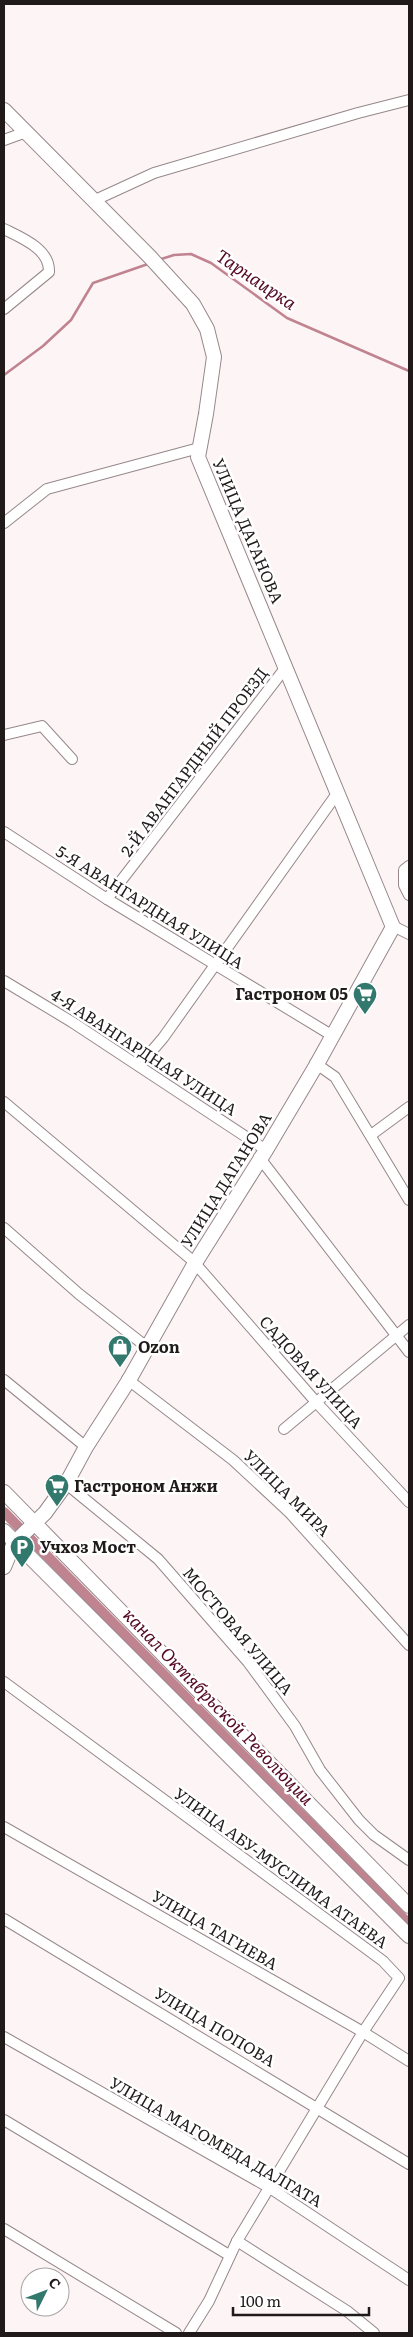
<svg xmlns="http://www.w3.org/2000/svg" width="413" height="2337" font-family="Literata,serif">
	<rect width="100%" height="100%" fill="#fdf4f5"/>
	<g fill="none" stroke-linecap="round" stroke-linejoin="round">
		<g stroke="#c08390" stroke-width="2.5">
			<polyline points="158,260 174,255 191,254 211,263 287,318 409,371"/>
			<polyline points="4,375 43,346 71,320 93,283 148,264"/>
		</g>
		<polyline stroke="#c08390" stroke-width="10" points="4,1512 409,1924"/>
		<defs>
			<g id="street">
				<polyline points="4,140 26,132"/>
				<polyline points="93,201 154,173 358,113 409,100"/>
				<path d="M4 229C22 238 50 249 49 272L4 309"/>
				<polyline points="4,523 47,489 199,448"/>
				<polyline points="4,735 42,726 72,759"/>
				<polyline points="4,832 107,899 333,1036"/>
				<polyline points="409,866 404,870 404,885 409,895"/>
				<polyline points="107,899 286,667"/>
				<polyline points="391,925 409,934"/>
				<polyline points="4,981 72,1022 266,1150"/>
				<polyline points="315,1063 335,1077 409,1200"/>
				<polyline points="139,1066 163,1038 336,795"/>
				<polyline points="4,1102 193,1261 316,1402 409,1502"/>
				<polyline points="371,1135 409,1107"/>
				<polyline points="259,1157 409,1352"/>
				<polyline points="4,1228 79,1294 148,1348"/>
				<polyline points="127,1379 233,1460 289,1512 409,1645"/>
				<polyline points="4,1380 86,1447"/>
				<polyline points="284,1429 409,1325"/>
				<polyline points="64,1482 158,1559 248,1662 295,1726 320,1770 359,1820 374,1835 409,1860"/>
				<polyline points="4,1682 383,1961 399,1978 363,2032 237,2241 209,2301 189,2333"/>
				<polyline points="4,1827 363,2032 409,2061"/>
				<polyline points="4,1919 409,2164"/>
				<polyline points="4,2037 270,2188 409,2280"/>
				<polyline points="4,2120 229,2255"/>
				<polyline points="4,2229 176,2333"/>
				<polyline points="237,2241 347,2311 374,2333"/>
			</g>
			<g id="secondary">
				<polyline points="4,110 150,257 193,304 207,329 214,357 206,414 198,457 393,927 317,1064 266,1150 195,1263 129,1380 86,1447 66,1484 45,1513 14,1543 4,1567"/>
				<polyline points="4,1492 409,1906"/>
				<polyline points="4,1531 409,1936"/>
			</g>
		</defs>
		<use href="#street" stroke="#96888a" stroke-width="12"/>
		<use href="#secondary" stroke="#96888a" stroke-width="16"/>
		<use href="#street" stroke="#fff" stroke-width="10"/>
		<use href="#secondary" stroke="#fff" stroke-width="14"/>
	</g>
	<defs>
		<symbol id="supermarket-pin" viewBox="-11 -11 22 30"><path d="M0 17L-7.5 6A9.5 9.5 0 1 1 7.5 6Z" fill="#33786d" stroke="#fff"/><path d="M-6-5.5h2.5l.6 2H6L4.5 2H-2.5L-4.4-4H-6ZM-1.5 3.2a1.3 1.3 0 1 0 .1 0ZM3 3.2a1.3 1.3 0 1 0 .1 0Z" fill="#fff"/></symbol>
		<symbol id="shop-pin" viewBox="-11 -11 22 30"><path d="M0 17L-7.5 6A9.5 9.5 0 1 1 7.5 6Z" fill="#33786d" stroke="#fff"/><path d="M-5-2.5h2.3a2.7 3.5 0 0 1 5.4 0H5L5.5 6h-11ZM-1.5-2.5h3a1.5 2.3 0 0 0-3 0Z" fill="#fff"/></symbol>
		<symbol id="parking-pin" viewBox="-11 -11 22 30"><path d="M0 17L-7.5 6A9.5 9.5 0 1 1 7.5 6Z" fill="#33786d" stroke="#fff"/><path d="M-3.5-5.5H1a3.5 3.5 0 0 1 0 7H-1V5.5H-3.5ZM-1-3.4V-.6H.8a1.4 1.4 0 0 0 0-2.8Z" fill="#fff"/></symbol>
	</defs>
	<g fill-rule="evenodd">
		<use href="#supermarket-pin" x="351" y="980" width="28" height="38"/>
		<use href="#shop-pin" x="106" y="1333" width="28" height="38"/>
		<use href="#supermarket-pin" x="43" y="1472" width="28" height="38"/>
		<use href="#parking-pin" x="8" y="1533" width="28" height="38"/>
	</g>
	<g text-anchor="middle" stroke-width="5" stroke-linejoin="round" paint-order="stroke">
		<g font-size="16" fill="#201a1b" stroke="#fff">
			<text transform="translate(248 531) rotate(67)" y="6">УЛИЦА ДАГАНОВА</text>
			<text transform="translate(194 762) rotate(-53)" y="6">2-Й АВАНГАРДНЫЙ ПРОЕЗД</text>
			<text transform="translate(150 907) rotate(32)" y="6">5-Я АВАНГАРДНАЯ УЛИЦА</text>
			<text transform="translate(144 1052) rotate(33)" y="6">4-Я АВАНГАРДНАЯ УЛИЦА</text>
			<text transform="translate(226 1180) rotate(-58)" y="6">УЛИЦА ДАГАНОВА</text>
			<text transform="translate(311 1372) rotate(48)" y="6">САДОВАЯ УЛИЦА</text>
			<text transform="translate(287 1493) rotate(45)" y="6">УЛИЦА МИРА</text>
			<text transform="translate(238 1631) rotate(50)" y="6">МОСТОВАЯ УЛИЦА</text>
			<text transform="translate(281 1868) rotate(36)" y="6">УЛИЦА АБУ-МУСЛИМА АТАЕВА</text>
			<text transform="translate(215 1930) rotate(30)" y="6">УЛИЦА ТАГИЕВА</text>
			<text transform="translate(215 2027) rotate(31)" y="6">УЛИЦА ПОПОВА</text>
			<text transform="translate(216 2142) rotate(30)" y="6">УЛИЦА МАГОМЕДА ДАЛГАТА</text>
		</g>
		<g font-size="16" font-weight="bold" fill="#201a1b" stroke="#fff" text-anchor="start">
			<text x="348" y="1000" text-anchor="end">Гастроном 05</text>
			<text x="138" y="1353">Ozon</text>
			<text x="74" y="1492">Гастроном Анжи</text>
			<text x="40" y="1553">Учхоз Мост</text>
		</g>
		<g font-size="18" font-style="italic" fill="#550a25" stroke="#fff">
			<text transform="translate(256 280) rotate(34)" y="6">Тарнаирка</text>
			<text transform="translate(218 1707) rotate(46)" y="6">канал Октябрьской Революции</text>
		</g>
	</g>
	<rect width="413" height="2337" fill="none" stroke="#201a1b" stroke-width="10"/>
	<g transform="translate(45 2292) rotate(48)"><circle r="24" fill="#ffffff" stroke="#a6a3a4"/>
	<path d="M0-4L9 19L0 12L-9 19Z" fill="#33786d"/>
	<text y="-8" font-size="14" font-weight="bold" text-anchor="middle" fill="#201a1b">С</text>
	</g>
	<path d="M233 2307v8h136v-8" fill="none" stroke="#201a1b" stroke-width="2.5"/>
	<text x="240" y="2307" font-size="15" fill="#201a1b" stroke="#ffffff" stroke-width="4" paint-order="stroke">100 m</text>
</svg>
